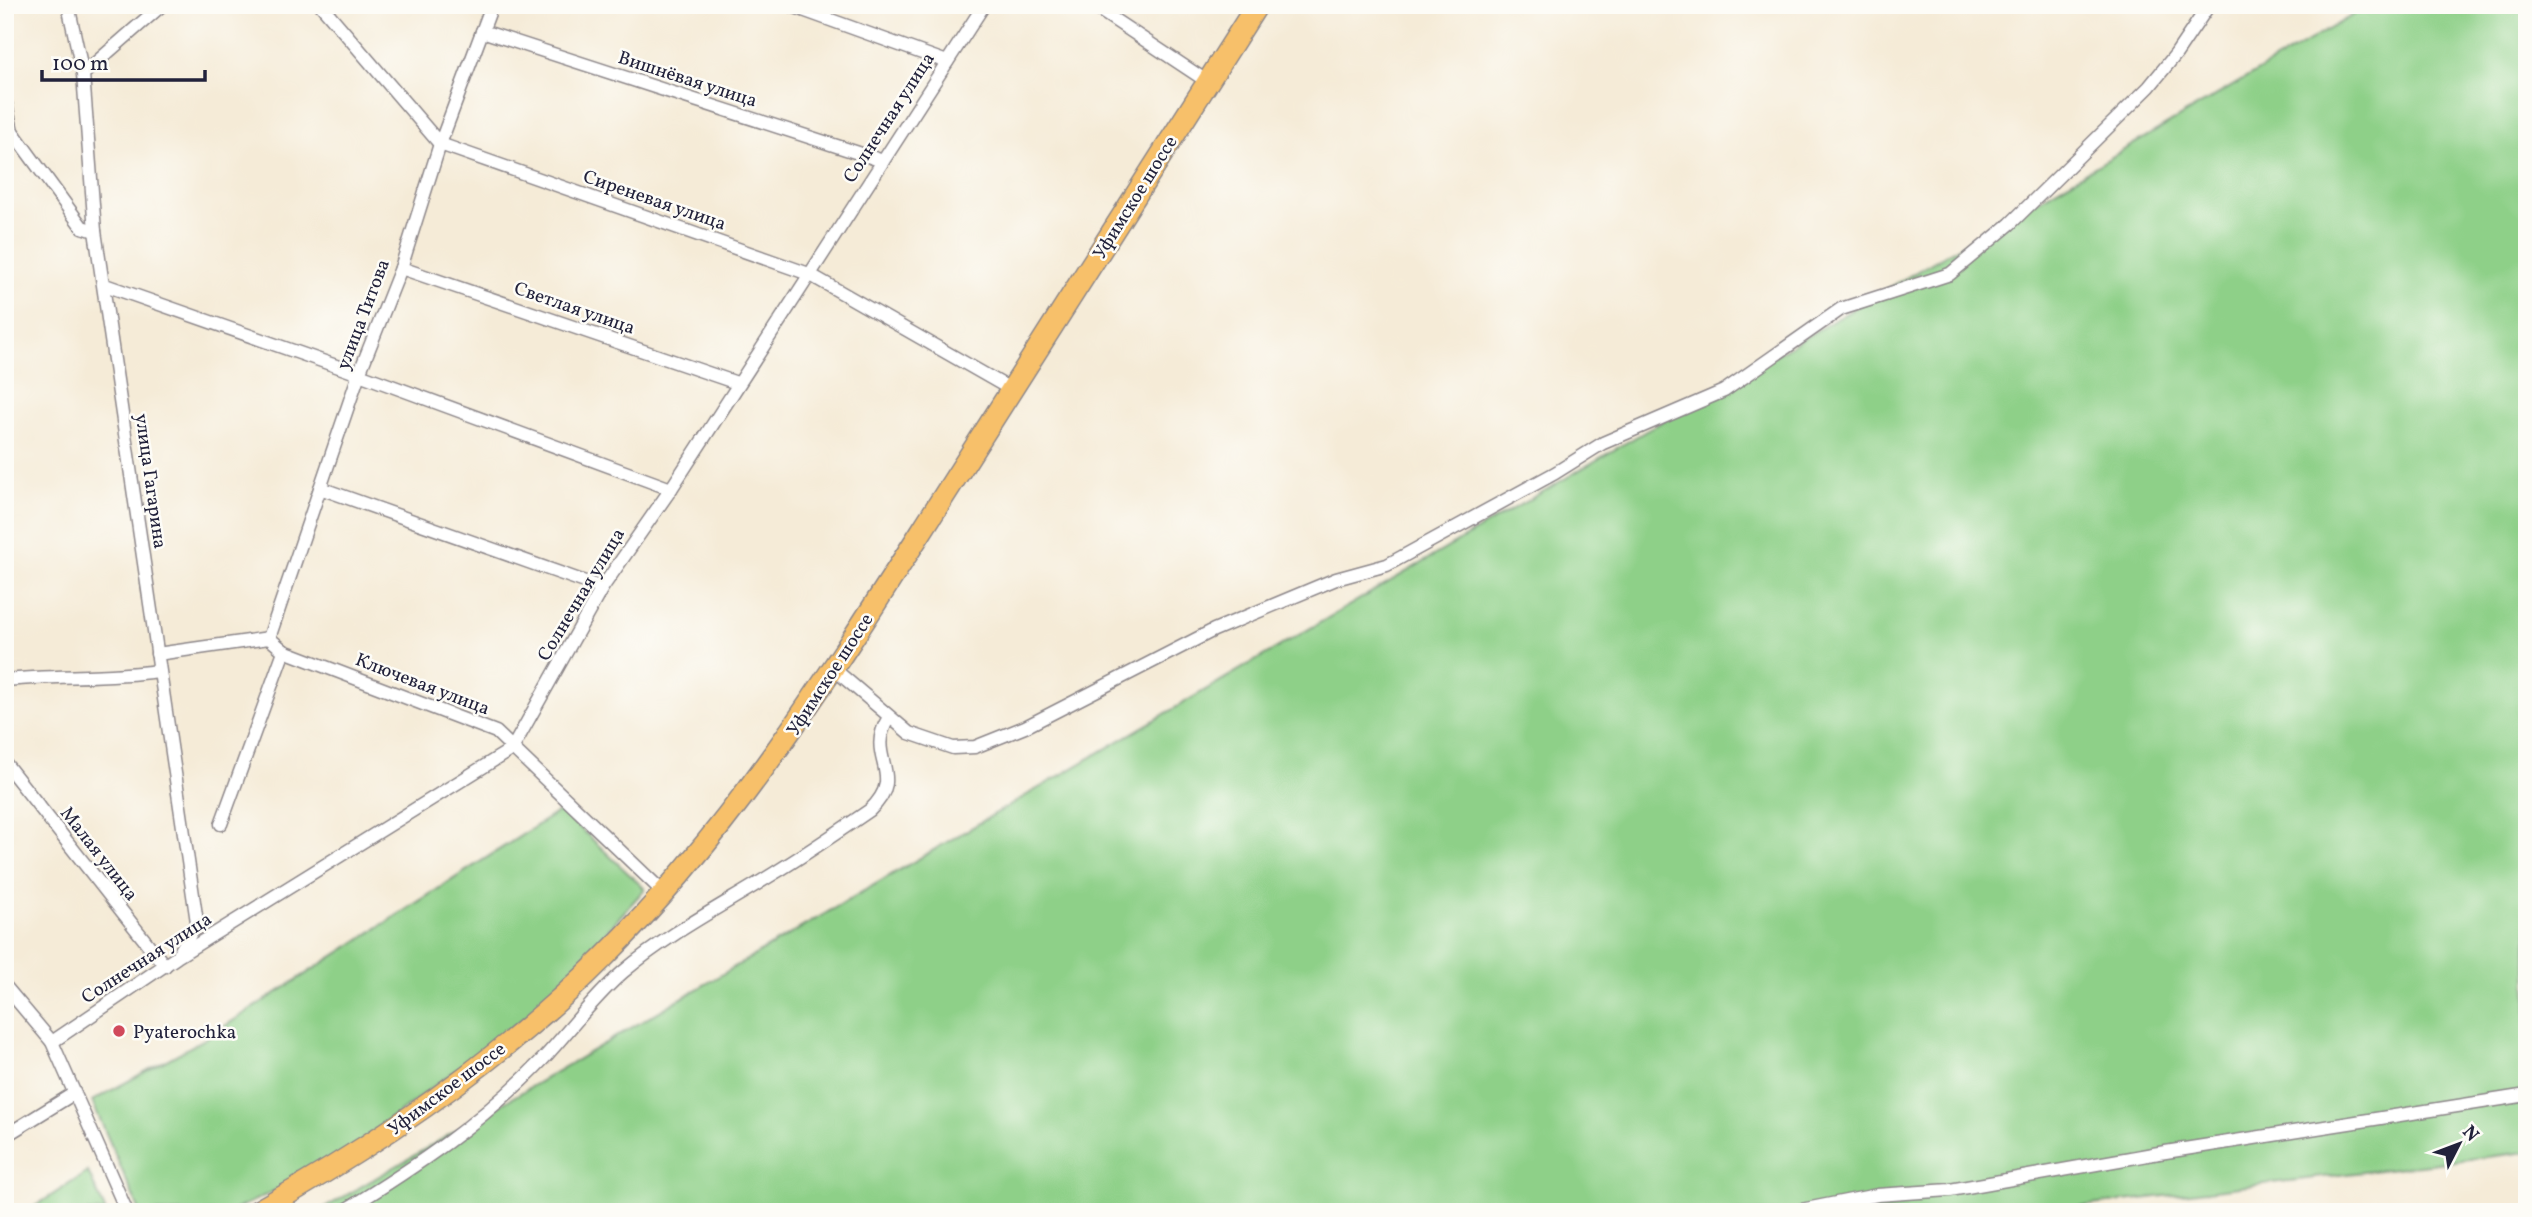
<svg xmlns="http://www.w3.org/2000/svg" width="2532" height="1217" font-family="Vollkorn,serif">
	<rect width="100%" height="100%" fill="#fdfcf7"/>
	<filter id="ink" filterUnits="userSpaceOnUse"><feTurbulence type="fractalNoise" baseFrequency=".0143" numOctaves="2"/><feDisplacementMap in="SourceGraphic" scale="14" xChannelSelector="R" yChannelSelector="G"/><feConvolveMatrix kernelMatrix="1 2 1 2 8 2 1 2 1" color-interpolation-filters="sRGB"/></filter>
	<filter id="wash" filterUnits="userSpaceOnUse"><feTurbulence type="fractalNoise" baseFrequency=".00686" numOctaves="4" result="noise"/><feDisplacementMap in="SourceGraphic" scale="28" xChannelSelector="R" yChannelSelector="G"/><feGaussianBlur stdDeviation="1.57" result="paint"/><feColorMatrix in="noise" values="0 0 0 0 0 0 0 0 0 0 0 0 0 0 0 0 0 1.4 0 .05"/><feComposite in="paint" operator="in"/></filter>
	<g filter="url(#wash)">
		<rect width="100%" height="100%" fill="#f5ebd7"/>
		<g fill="#8ed088" stroke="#587962" stroke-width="2">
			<polygon points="2370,5 2527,5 2527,1152 2034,1212 318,1212"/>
			<polygon points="561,810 645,889 535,1010 330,1165 230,1212 140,1212 92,1101 203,1040"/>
			<polygon points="88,1172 106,1212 26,1212"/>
		</g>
	</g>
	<g filter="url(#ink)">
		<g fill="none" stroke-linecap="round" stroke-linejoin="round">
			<defs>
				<g id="street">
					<polyline points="68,5 83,74 95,231 197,922 179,954"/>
					<polyline points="321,5 440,144 809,274 1012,390"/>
					<polyline points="789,5 947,62"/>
					<polyline points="1092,5 1208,82"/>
					<polyline points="482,31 883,161"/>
					<polyline points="83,74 162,5"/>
					<polyline points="5,100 12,131"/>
					<polyline points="5,131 12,131 82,227 95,231"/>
					<polyline points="401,268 737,383"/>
					<polyline points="105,285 359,374 671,489"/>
					<polyline points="320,488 602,588"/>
					<polyline points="269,638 359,374 401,268 440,144 492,5"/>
					<polyline points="157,654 269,638 284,651 496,732 663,892"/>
					<polyline points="834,669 909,733 953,748 975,747 1025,727 1214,630 1336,579 1387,565 1555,473 1603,443 1724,391 1841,309 1950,274 2010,224 2149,87 2176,54 2209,5"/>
					<path d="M5 680C57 675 108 678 158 671"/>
					<polyline points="5,763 165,966"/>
					<polyline points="221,824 284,651"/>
					<polyline points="5,986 52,1042 127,1212"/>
					<polyline points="52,1042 177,957 512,749 602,588 671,489 984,5"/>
					<polyline points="5,1136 73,1094"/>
					<path d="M342 1212C416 1167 484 1121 544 1058 570 1030 593 998 623 972 669 933 722 906 773 874 806 854 838 832 870 810 908 774 864 758 888 719"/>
					<polyline points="1791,1212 1877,1195 1950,1190 2153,1154 2527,1095"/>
				</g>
				<path id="primary" d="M256 1212C380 1143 502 1059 603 958 736 826 835 667 935 510 1043 342 1149 173 1257 5"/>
			</defs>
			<use href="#street" stroke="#8c8689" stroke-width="15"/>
			<use href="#primary" stroke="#8c8689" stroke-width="24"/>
			<use href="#street" stroke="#fff" stroke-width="12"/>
			<use href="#primary" stroke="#f7c06b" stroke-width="21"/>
		</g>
	</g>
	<circle fill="#d1495b" stroke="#fdfcf7" stroke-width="2.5" cx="119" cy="1031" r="7"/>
	<g text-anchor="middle" stroke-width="5" stroke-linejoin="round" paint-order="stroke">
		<g font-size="19" fill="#22223b" stroke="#fdfcf7">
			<text transform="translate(688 78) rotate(18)" y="7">Вишнёвая улица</text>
			<text transform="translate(888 117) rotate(-57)" y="7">Солнечная улица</text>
			<text transform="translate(1134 197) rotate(-58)" y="7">Уфимское шоссе</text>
			<text transform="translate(655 199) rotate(19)" y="7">Сиреневая улица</text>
			<text transform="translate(575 307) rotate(19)" y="7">Светлая улица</text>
			<text transform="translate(362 314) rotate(-69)" y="7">улица Титова</text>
			<text transform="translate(152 481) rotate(82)" y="7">улица Гагарина</text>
			<text transform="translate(580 594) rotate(-59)" y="7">Солнечная улица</text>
			<text transform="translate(829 674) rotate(-57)" y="7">Уфимское шоссе</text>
			<text transform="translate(423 683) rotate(21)" y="7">Ключевая улица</text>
			<text transform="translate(100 853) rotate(52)" y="7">Малая улица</text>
			<text transform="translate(146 957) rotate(-33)" y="7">Солнечная улица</text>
			<text transform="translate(446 1088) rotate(-37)" y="7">Уфимское шоссе</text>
		</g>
		<g font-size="19" fill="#22223b" stroke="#fdfcf7" text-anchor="start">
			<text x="133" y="1038">Pyaterochka</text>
		</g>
	</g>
	<rect width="2532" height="1217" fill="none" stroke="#fdfcf7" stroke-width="28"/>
	<g transform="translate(2459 1144) rotate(48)" stroke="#fdfcf7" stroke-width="5" paint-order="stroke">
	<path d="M0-5L12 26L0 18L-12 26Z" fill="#22223b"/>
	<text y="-10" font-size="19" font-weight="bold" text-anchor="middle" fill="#22223b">N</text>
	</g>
	<path d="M42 70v10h163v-10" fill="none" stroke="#22223b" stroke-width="3.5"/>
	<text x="52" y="70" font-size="21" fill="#22223b" stroke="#fdfcf7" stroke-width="5" paint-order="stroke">100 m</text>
</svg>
